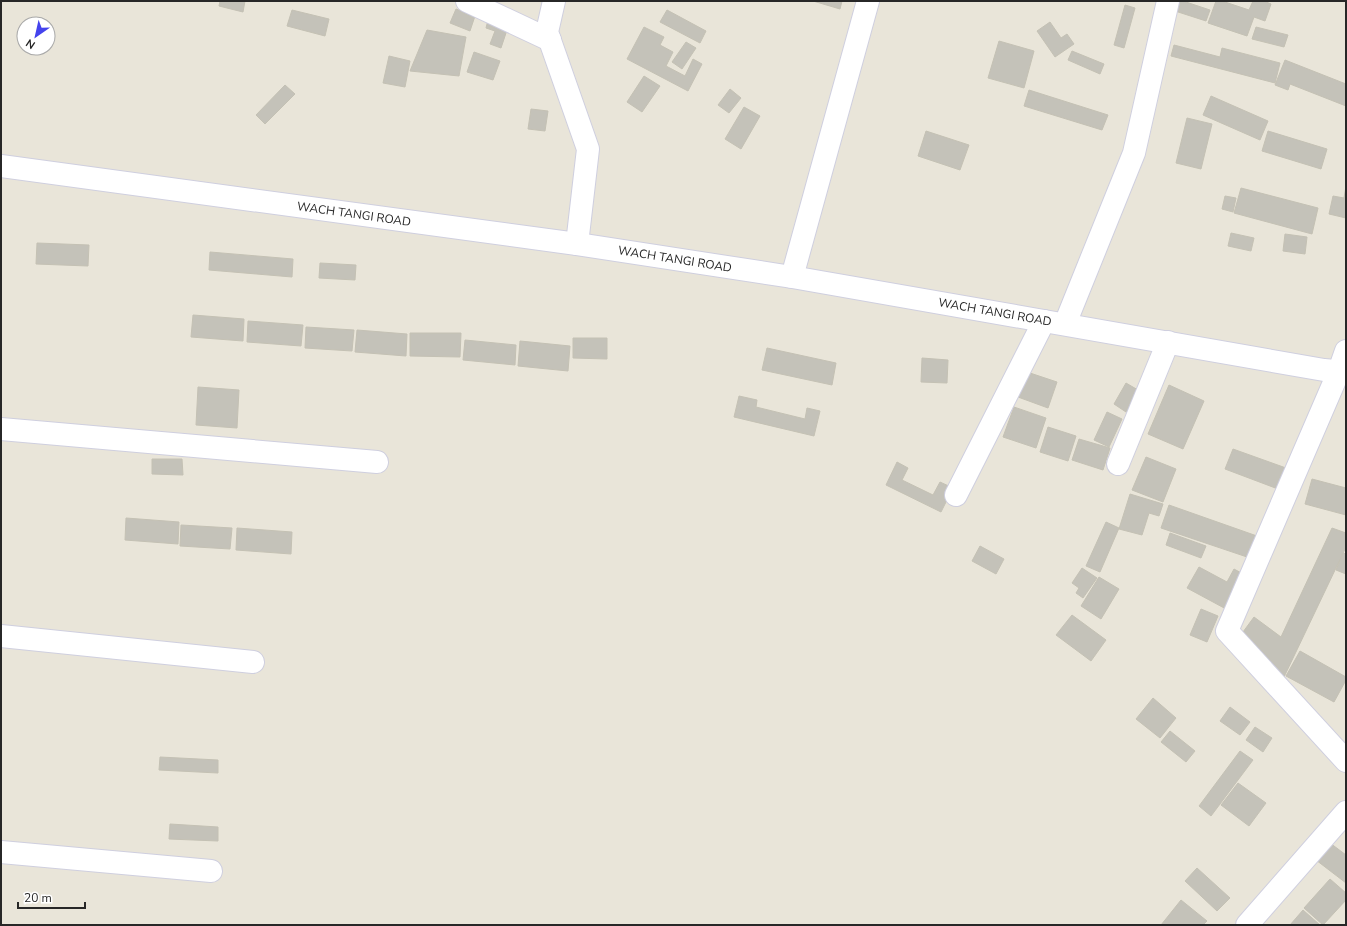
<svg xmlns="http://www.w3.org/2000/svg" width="1347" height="926" font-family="'Nunito Sans',sans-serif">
	<rect width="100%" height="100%" fill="#e9e5d9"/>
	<g fill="#c4c2b9" stroke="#c4c1b4">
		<polygon points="220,1 245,1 243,12 219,6"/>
		<polygon points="813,1 842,1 840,9"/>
		<polygon points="1175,1 1183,1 1210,10 1206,21 1172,10"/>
		<polygon points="1216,1 1222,1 1249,10 1253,1 1264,1 1271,4 1265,21 1254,17 1247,36 1208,23"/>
		<polygon points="1125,5 1135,8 1124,48 1114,45"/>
		<polygon points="456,9 475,16 470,31 450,23"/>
		<polygon points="292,10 329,19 325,36 287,26"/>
		<polygon points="667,10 706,31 700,43 660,22"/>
		<polygon points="488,20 508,27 501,48 490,44 495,31 486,28"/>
		<polygon points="1050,22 1061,38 1067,34 1074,44 1055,57 1037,31"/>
		<polygon points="644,27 664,37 660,45 673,52 666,66 685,76 693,59 702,64 688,91 627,59"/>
		<polygon points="1256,27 1288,35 1284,47 1252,39"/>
		<polygon points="427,30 466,37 459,76 410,71"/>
		<polygon points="999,41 1034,51 1024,88 988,78"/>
		<polygon points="686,42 696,48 682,69 672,62"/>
		<polygon points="1174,45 1220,57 1222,48 1280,63 1275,83 1171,56"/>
		<polygon points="1072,51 1104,64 1100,74 1068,60"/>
		<polygon points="474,52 500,61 493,80 467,72"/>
		<polygon points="389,56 410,61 405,87 383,83"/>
		<polygon points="1285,60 1346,84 1346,106 1290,84 1288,90 1275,85"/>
		<polygon points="644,76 660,86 642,112 627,102"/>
		<polygon points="285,85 295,94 265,124 256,115"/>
		<polygon points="730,89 741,98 729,113 718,105"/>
		<polygon points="1029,90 1108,115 1102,130 1024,106"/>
		<polygon points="1211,96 1268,121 1260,140 1203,115"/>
		<polygon points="744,107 760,116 741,149 725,139"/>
		<polygon points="531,109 548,111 545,131 528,129"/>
		<polygon points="1187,118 1212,124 1201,169 1176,163"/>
		<polygon points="926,131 969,145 960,170 918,156"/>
		<polygon points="1268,131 1327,149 1321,169 1262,151"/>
		<polygon points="1346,186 1346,218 1329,214 1333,196 1344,198"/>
		<polygon points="1241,188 1318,208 1312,234 1234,213"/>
		<polygon points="1225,196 1236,198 1233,212 1222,209"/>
		<polygon points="1231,233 1254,238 1251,251 1228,246"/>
		<polygon points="1285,234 1307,237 1305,254 1283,251"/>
		<polygon points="37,243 89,245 88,266 36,264"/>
		<polygon points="210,252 293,259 292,277 209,270"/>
		<polygon points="320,263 356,265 355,280 319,278"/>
		<polygon points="193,315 244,319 243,341 191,337"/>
		<polygon points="248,321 303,325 301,346 247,342"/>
		<polygon points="306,327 354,330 352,351 305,348"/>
		<polygon points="357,330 407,334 406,356 355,352"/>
		<polygon points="410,333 461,333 460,357 410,356"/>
		<polygon points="573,338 607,338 607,359 573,358"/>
		<polygon points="465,340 516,345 515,365 463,360"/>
		<polygon points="520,341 570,346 568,371 518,366"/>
		<polygon points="767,348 836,363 832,385 762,370"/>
		<polygon points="922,358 948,360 947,383 921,382"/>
		<polygon points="1027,372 1057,382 1048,408 1018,397"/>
		<polygon points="1126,383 1138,390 1126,412 1114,404"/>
		<polygon points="1169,385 1204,401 1183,449 1148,434"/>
		<polygon points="198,387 239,390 237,428 196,425"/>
		<polygon points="739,396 757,400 756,407 805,419 807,408 820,411 814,436 734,417"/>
		<polygon points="1014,407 1046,418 1036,448 1003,437"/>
		<polygon points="1107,412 1122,419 1109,447 1094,440"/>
		<polygon points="1048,427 1076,436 1068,461 1040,452"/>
		<polygon points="1079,439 1110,448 1103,470 1072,460"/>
		<polygon points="1233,449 1286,468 1278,489 1225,469"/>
		<polygon points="1146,457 1176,469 1163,502 1132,490"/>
		<polygon points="152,459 182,459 183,475 152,474"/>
		<polygon points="897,462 908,468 902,480 933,495 940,482 953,488 941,512 886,485"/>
		<polygon points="1312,479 1346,488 1346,515 1305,504"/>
		<polygon points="1130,494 1163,504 1159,516 1149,513 1142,535 1119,529"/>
		<polygon points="1169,505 1257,536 1250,558 1161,528"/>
		<polygon points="126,518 179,522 178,544 125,540"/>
		<polygon points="1106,522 1119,528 1100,572 1086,566"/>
		<polygon points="181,525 232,528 230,549 180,546"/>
		<polygon points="237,528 292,532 291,554 236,550"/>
		<polygon points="1332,528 1346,533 1346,547 1284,677 1243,632 1254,617 1281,637"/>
		<polygon points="1170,533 1206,546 1201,558 1166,545"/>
		<polygon points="980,546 1004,559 996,574 972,561"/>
		<polygon points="1343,553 1346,554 1346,574 1336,570"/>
		<polygon points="1199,567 1227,582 1234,569 1245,575 1226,609 1187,588"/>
		<polygon points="1082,568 1097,578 1083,598 1076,593 1079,588 1072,583"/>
		<polygon points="1099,577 1119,589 1101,619 1081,606"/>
		<polygon points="1201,609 1218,616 1207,642 1190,635"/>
		<polygon points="1072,615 1106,640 1091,661 1056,635"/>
		<polygon points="1300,651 1346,677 1346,680 1334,702 1286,676"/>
		<polygon points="1153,698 1176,718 1160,738 1136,719"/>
		<polygon points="1230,707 1250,722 1240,735 1220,721"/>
		<polygon points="1255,727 1272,738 1263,752 1246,740"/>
		<polygon points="1170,731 1195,751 1186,762 1161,742"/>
		<polygon points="1240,751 1253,760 1211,816 1199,806"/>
		<polygon points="160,757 218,760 218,773 159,770"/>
		<polygon points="1238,783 1266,803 1249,826 1221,805"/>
		<polygon points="170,824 218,827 218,841 169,839"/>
		<polygon points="1330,843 1346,855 1346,883 1316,860"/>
		<polygon points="1197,868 1230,898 1217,911 1185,881"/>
		<polygon points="1330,879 1346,893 1346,900 1323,925 1304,908"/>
		<polygon points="1181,900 1207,921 1203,925 1161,925"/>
		<polygon points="1303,910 1320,925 1290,925"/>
	</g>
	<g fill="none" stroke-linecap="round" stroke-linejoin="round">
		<defs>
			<g id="street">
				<polyline points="467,1 550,40"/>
				<polyline points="554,1 547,32 588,149 577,244"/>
				<polyline points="792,277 868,1"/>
				<polyline points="1065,324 1134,153 1168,1"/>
				<polyline points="1346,351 1339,371 1227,631 1346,761"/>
				<polyline points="1,429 377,462"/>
				<polyline points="1118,464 1168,342"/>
				<polyline points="956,495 1044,321"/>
				<polyline points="1,636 253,662"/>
				<polyline points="1,852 211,871"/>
				<polyline points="1247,925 1346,812"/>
			</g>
			<polyline id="secondary" points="1,166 577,244 792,277 1324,370 1346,372"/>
		</defs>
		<use href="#street" stroke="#cfcfdf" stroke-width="24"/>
		<use href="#secondary" stroke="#cfcfdf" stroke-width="24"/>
		<use href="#street" stroke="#fff" stroke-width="22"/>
		<use href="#secondary" stroke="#fff" stroke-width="22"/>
	</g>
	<g text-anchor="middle" stroke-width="3.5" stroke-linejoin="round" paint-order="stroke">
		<g font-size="12" fill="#272727" stroke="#fff">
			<text transform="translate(354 214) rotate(8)" y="4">WACH TANGI ROAD</text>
			<text transform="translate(675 259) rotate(9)" y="4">WACH TANGI ROAD</text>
			<text transform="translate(995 312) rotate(10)" y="4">WACH TANGI ROAD</text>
		</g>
	</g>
	<rect width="1347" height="926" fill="none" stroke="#272727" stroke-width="4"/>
	<g transform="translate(36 36) rotate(214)"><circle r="19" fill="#ffffff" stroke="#a9a9a9"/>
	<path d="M0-3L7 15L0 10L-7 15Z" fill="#4443ed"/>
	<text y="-6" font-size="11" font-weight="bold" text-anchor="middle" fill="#272727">N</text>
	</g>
	<path d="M18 902v6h67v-6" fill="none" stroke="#272727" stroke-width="2"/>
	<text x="24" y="902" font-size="12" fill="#272727" stroke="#ffffff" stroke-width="3" paint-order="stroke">20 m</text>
</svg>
